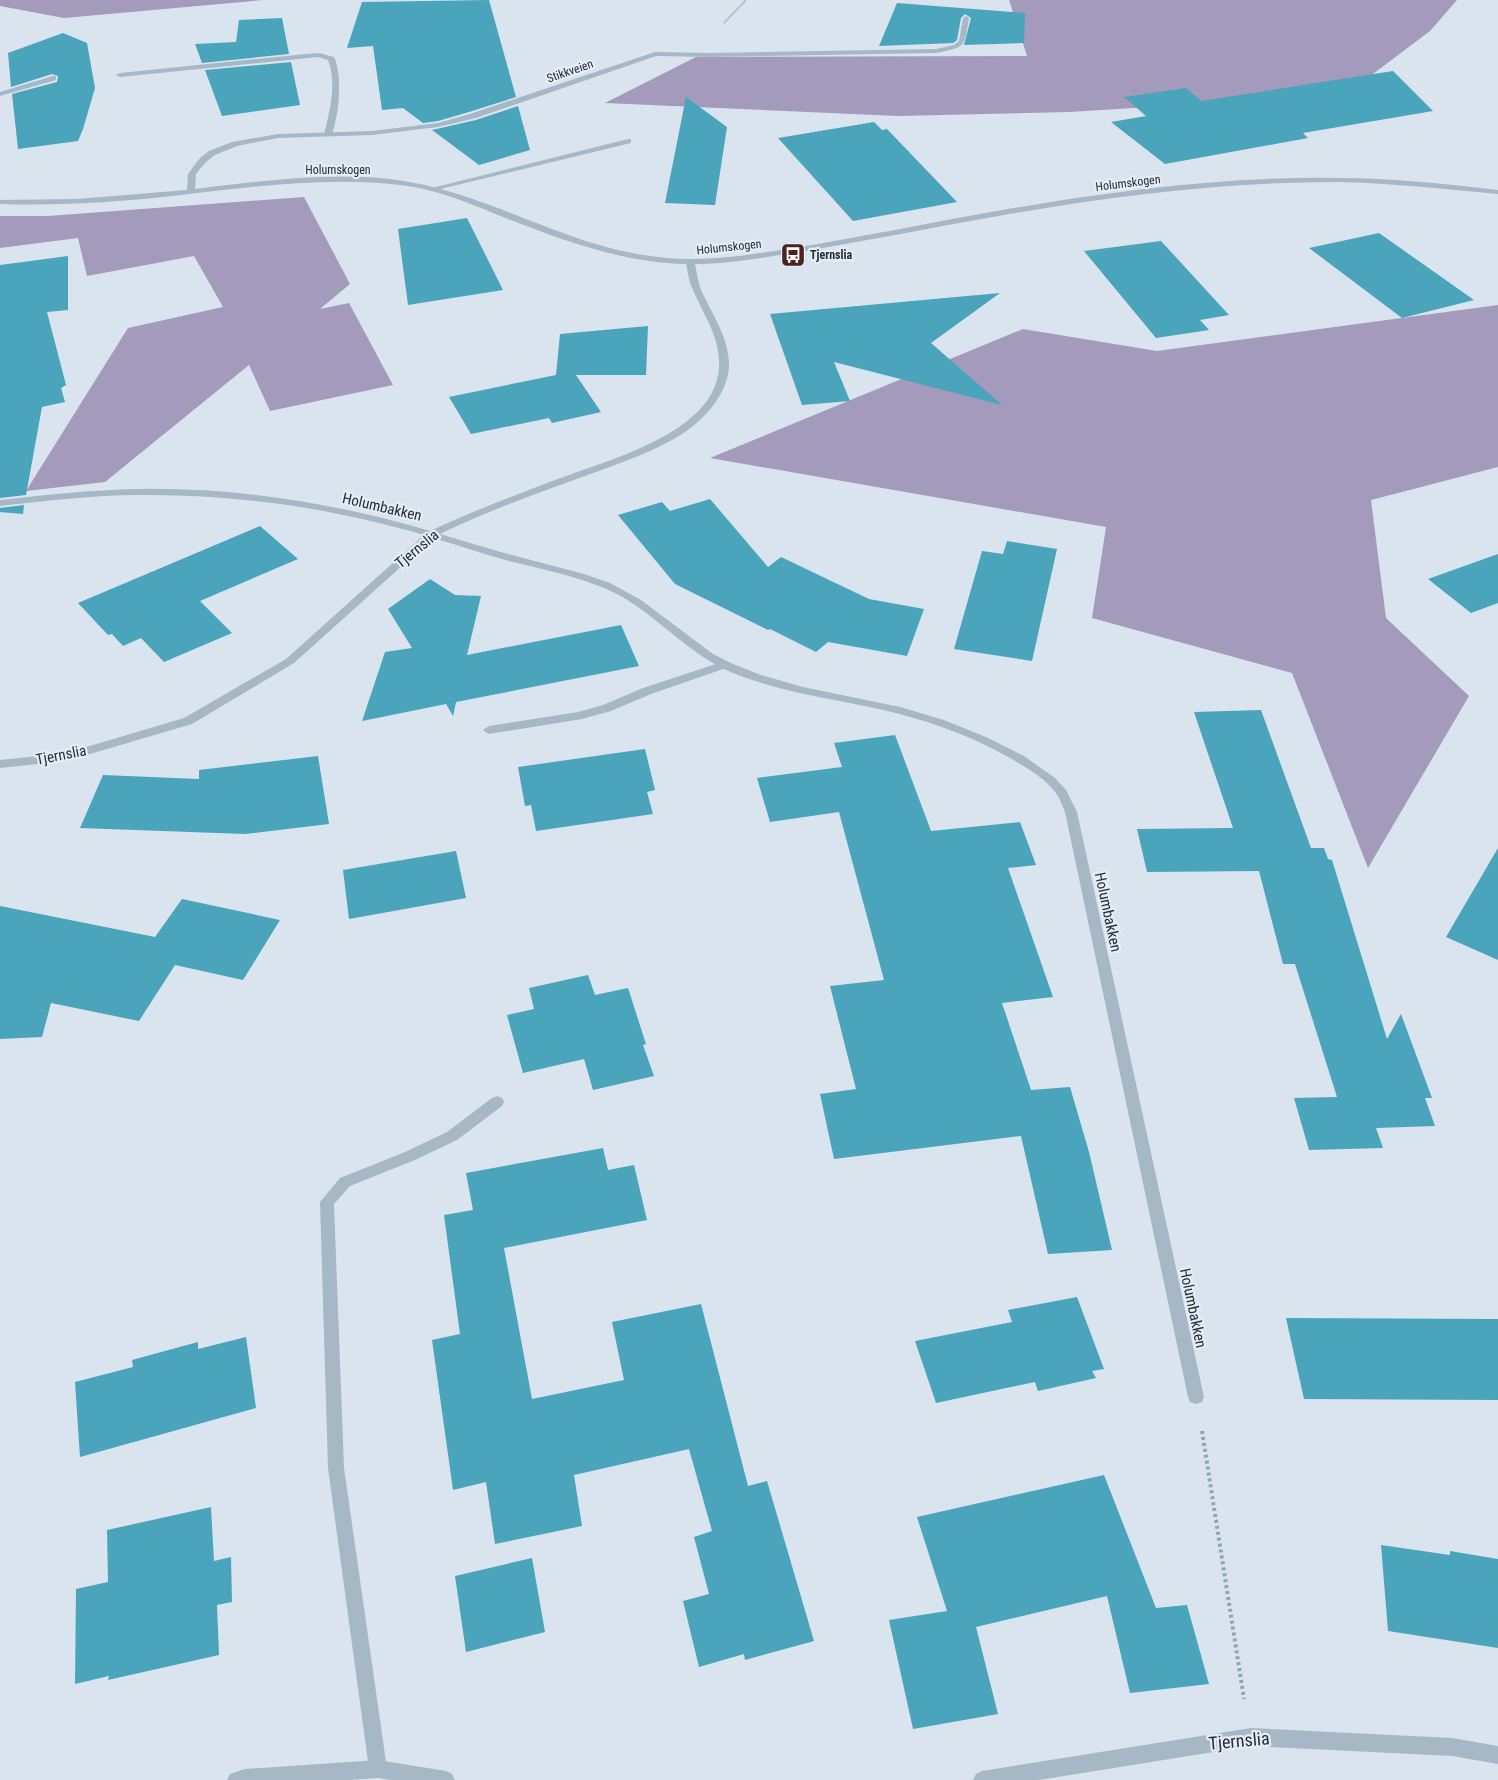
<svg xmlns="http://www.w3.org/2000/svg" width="1498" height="1780" font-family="'Roboto Condensed',sans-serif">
	<rect width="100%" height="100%" fill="#d9e4ef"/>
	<g fill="#a49abc">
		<polygon points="0,0 263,0 64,18 0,6"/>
		<polygon points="1009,0 1457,0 1430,31 1345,95 1069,112 898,116 605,103 696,57 1027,56"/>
		<polygon points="304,197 350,284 320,309 349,303 393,385 270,411 249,365 105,482 26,491 128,328 223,307 194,256 87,276 78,238 0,248 0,216 48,216"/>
		<polygon points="1498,305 1498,467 1371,500 1386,618 1469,696 1368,868 1292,673 1092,618 1106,527 710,458 1023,329 1157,351"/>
	</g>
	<g fill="#49a4bc">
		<polygon points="489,0 516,97 469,112 438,121 423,123 403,108 382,110 373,46 347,48 362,2"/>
		<polygon points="897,3 1025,13 1024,43 964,45 971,18 965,14 961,18 957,40 953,43 879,46"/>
		<polygon points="282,18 289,54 202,63 195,44 236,42 239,20"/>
		<polygon points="63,33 87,43 95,88 83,129 78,141 18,149 12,94 57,82 58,76 52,74 11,87 8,53"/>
		<polygon points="291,62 300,105 222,116 205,70"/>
		<polygon points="1393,71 1433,111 1303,133 1308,138 1165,164 1111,122 1146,116 1124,97 1186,88 1201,101"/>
		<polygon points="686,97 727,127 715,205 665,203"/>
		<polygon points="518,106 530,150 479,165 432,130 476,120"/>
		<polygon points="874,122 882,130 887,129 957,202 853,221 778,138"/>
		<polygon points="467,218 503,290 408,305 398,229"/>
		<polygon points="1379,233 1474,300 1402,318 1309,248"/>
		<polygon points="1161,241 1229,315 1200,320 1209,330 1156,338 1084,251"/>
		<polygon points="68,256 68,310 47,312 66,385 61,388 65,402 42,407 26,495 0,498 0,265"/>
		<polygon points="1000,293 931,343 1002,405 834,362 850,401 802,405 770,314"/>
		<polygon points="648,326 646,375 576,375 601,412 552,423 549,418 471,434 449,397 556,375 560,334"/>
		<polygon points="710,499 768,567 781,557 869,599 924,609 907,656 828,642 816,652 770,629 768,630 675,584 618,515 662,502 670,511"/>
		<polygon points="24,505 23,514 0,512 0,508"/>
		<polygon points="260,526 298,559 200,601 232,633 164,662 141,638 123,646 112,634 108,635 78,603"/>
		<polygon points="1007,541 1057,549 1032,661 954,649 982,551 1003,554"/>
		<polygon points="1498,554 1498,603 1471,613 1428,579"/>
		<polygon points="430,579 455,595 481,596 467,655 621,625 639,666 456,702 453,716 446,704 362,721 385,652 412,648 388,609"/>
		<polygon points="1261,710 1311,848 1324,848 1328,859 1332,860 1387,1039 1401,1014 1432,1098 1425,1098 1435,1126 1376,1128 1383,1148 1309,1150 1294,1098 1337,1097 1295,964 1283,964 1259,871 1147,872 1137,829 1233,828 1194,712"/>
		<polygon points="895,735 931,831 1020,822 1036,865 1008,868 1053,997 1002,1003 1031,1090 1070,1087 1089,1152 1112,1250 1048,1254 1021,1136 834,1159 820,1094 856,1089 830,986 884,980 839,812 770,822 757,778 842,767 834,743"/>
		<polygon points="645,749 655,790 647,792 653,814 536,831 531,805 525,806 518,767"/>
		<polygon points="318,756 329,824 245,834 80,828 103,775 199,779 199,770"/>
		<polygon points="1498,848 1498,960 1446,937"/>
		<polygon points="456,851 466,898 349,919 343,870"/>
		<polygon points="182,899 280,920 243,980 175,965 139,1021 51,1003 42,1037 0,1039 0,906 155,937"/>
		<polygon points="588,975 595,995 628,988 646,1044 643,1045 654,1076 593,1090 584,1059 523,1073 507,1015 534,1009 529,988"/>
		<polygon points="603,1148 608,1170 634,1165 647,1220 504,1248 532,1399 624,1380 612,1322 701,1304 748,1486 767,1481 814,1641 745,1660 744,1654 699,1667 683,1601 709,1594 694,1537 712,1531 689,1449 574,1475 582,1526 495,1544 486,1482 453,1490 432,1340 460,1334 444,1215 473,1210 466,1173"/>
		<polygon points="1077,1297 1104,1369 1092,1371 1096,1378 1038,1391 1035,1382 936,1403 915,1341 1012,1322 1008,1310"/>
		<polygon points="1286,1318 1498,1319 1498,1400 1304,1399"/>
		<polygon points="246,1337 256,1408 80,1457 75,1382 133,1367 132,1360 198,1342 198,1349"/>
		<polygon points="1104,1475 1156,1608 1187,1605 1209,1684 1130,1693 1107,1596 976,1627 998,1714 913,1729 889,1620 947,1611 917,1517"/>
		<polygon points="211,1507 214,1561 231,1557 232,1602 217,1605 219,1655 108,1680 109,1676 75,1684 76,1589 108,1582 107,1530"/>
		<polygon points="1381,1545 1450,1555 1450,1551 1498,1559 1498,1648 1388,1631"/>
		<polygon points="532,1558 545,1632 466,1652 455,1576"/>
	</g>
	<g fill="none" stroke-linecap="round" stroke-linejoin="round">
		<polyline stroke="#90a4b1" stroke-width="2" stroke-dasharray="1 1" stroke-linecap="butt" points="724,23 746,0"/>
		<polyline stroke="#90a4b1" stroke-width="4" stroke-dasharray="3 3" stroke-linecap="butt" points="1202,1431 1244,1699"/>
		<g fill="#a6b8c5" fill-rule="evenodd">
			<path d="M306 54 319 53 334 57C343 76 339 117 331 136L324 134C330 111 337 83 328 60L318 57 120 77 116 75 120 73Z"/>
			<polygon points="53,76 56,76 56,80 0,96 0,92"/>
			<polygon points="628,139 631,139 631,143 436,190 432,188"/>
			<polygon points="725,661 731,665 729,667 651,694 611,711 582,719 489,734 483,730 489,726 578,712 603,705 643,688"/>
			<polygon points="497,1096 502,1098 504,1102 502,1106 457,1140 415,1160 350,1186 334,1204 344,1468 387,1769 384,1775 378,1778 372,1775 369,1769 328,1468 320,1202 340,1178 405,1152 447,1132 492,1098"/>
		</g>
		<g fill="#a6b8c5" fill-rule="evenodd">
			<path d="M966 16 969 18C964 48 966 47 936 53L711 57 656 56 476 118 438 127 372 135 278 138 237 146 215 155 206 162 196 174 195 189C272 180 356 167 433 187 523 210 596 260 694 259 727 259 760 253 793 248 863 237 932 222 1002 210 1113 191 1226 176 1339 178 1392 178 1445 184 1498 190V194C1444 189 1390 183 1336 182 1224 182 1113 196 1004 215 933 227 863 242 792 253 760 258 727 264 695 264 697 273 698 282 701 290 713 316 730 339 729 368 727 388 715 406 700 420 673 446 620 463 585 476 536 494 487 511 440 534L504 553 584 574 610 583 641 600 713 654 733 664 761 675 803 687 900 707 944 720 986 737 1024 756 1055 778 1066 790 1077 812 1204 1397 1202 1402 1196 1404 1190 1402 1188 1397 1065 812C1062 805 1060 798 1055 792 1044 777 1025 767 1010 758 970 735 924 719 879 709 829 698 780 692 733 673 689 655 658 616 617 594 583 577 545 570 509 561 483 554 458 545 433 538L294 663 192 724 66 761 0 768V760L66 753 184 718 286 659 424 535C332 508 235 494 140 495 93 495 46 501 0 506V500C45 495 91 490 137 489 235 487 336 503 430 531 477 509 526 491 574 473 612 460 663 443 693 416 707 404 718 387 719 368 721 338 704 316 693 290 689 282 688 273 686 264 624 263 565 241 508 219 473 205 438 189 400 185 327 176 253 187 181 195 121 202 61 206 0 204V200L76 199 187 190 188 174 200 158 209 151 232 142 278 134 372 131 438 123 470 114 655 52 711 53 936 49 954 45 959 41 963 18Z"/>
			<polygon points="1251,1728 1452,1738 1498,1746 1498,1764 1452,1756 1251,1746 1039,1780 973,1780 976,1774 982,1771"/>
			<polygon points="378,1760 446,1771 452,1774 455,1780 390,1780 378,1778 350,1780 227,1780 230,1774 245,1769"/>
		</g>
	</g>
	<defs>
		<symbol id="bus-square" viewBox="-11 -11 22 22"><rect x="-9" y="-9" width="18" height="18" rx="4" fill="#50211f" stroke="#e4edf7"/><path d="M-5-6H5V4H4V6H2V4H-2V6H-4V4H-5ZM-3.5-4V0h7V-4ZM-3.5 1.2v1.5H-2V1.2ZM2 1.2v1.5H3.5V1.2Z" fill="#fff"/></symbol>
	</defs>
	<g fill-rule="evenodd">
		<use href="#bus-square" x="779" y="241" width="28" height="28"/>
	</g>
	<g text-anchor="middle" stroke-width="4.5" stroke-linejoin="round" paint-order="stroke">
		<g font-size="12" fill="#262f32" stroke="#e4edf7">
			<text transform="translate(570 71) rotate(-19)" y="4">Stikkveien</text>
			<text x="338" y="174">Holumskogen</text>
			<text transform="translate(1128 183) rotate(-7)" y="4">Holumskogen</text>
			<text transform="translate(729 247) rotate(-6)" y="4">Holumskogen</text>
		</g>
		<g font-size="12" font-weight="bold" fill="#262f32" stroke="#e4edf7" text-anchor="start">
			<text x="810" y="259">Tjernslia</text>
		</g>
		<g font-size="15" fill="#262f32" stroke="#e4edf7">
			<text transform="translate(382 507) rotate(13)" y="5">Holumbakken</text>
			<text transform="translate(417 549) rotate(-39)" y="5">Tjernslia</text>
			<text transform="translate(61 755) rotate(-11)" y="5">Tjernslia</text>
			<text transform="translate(1108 912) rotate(78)" y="5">Holumbakken</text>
			<text transform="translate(1193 1308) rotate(78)" y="5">Holumbakken</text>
		</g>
		<g font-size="18" fill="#262f32" stroke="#e4edf7">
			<text transform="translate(1239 1741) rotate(-5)" y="6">Tjernslia</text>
		</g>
	</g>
</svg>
